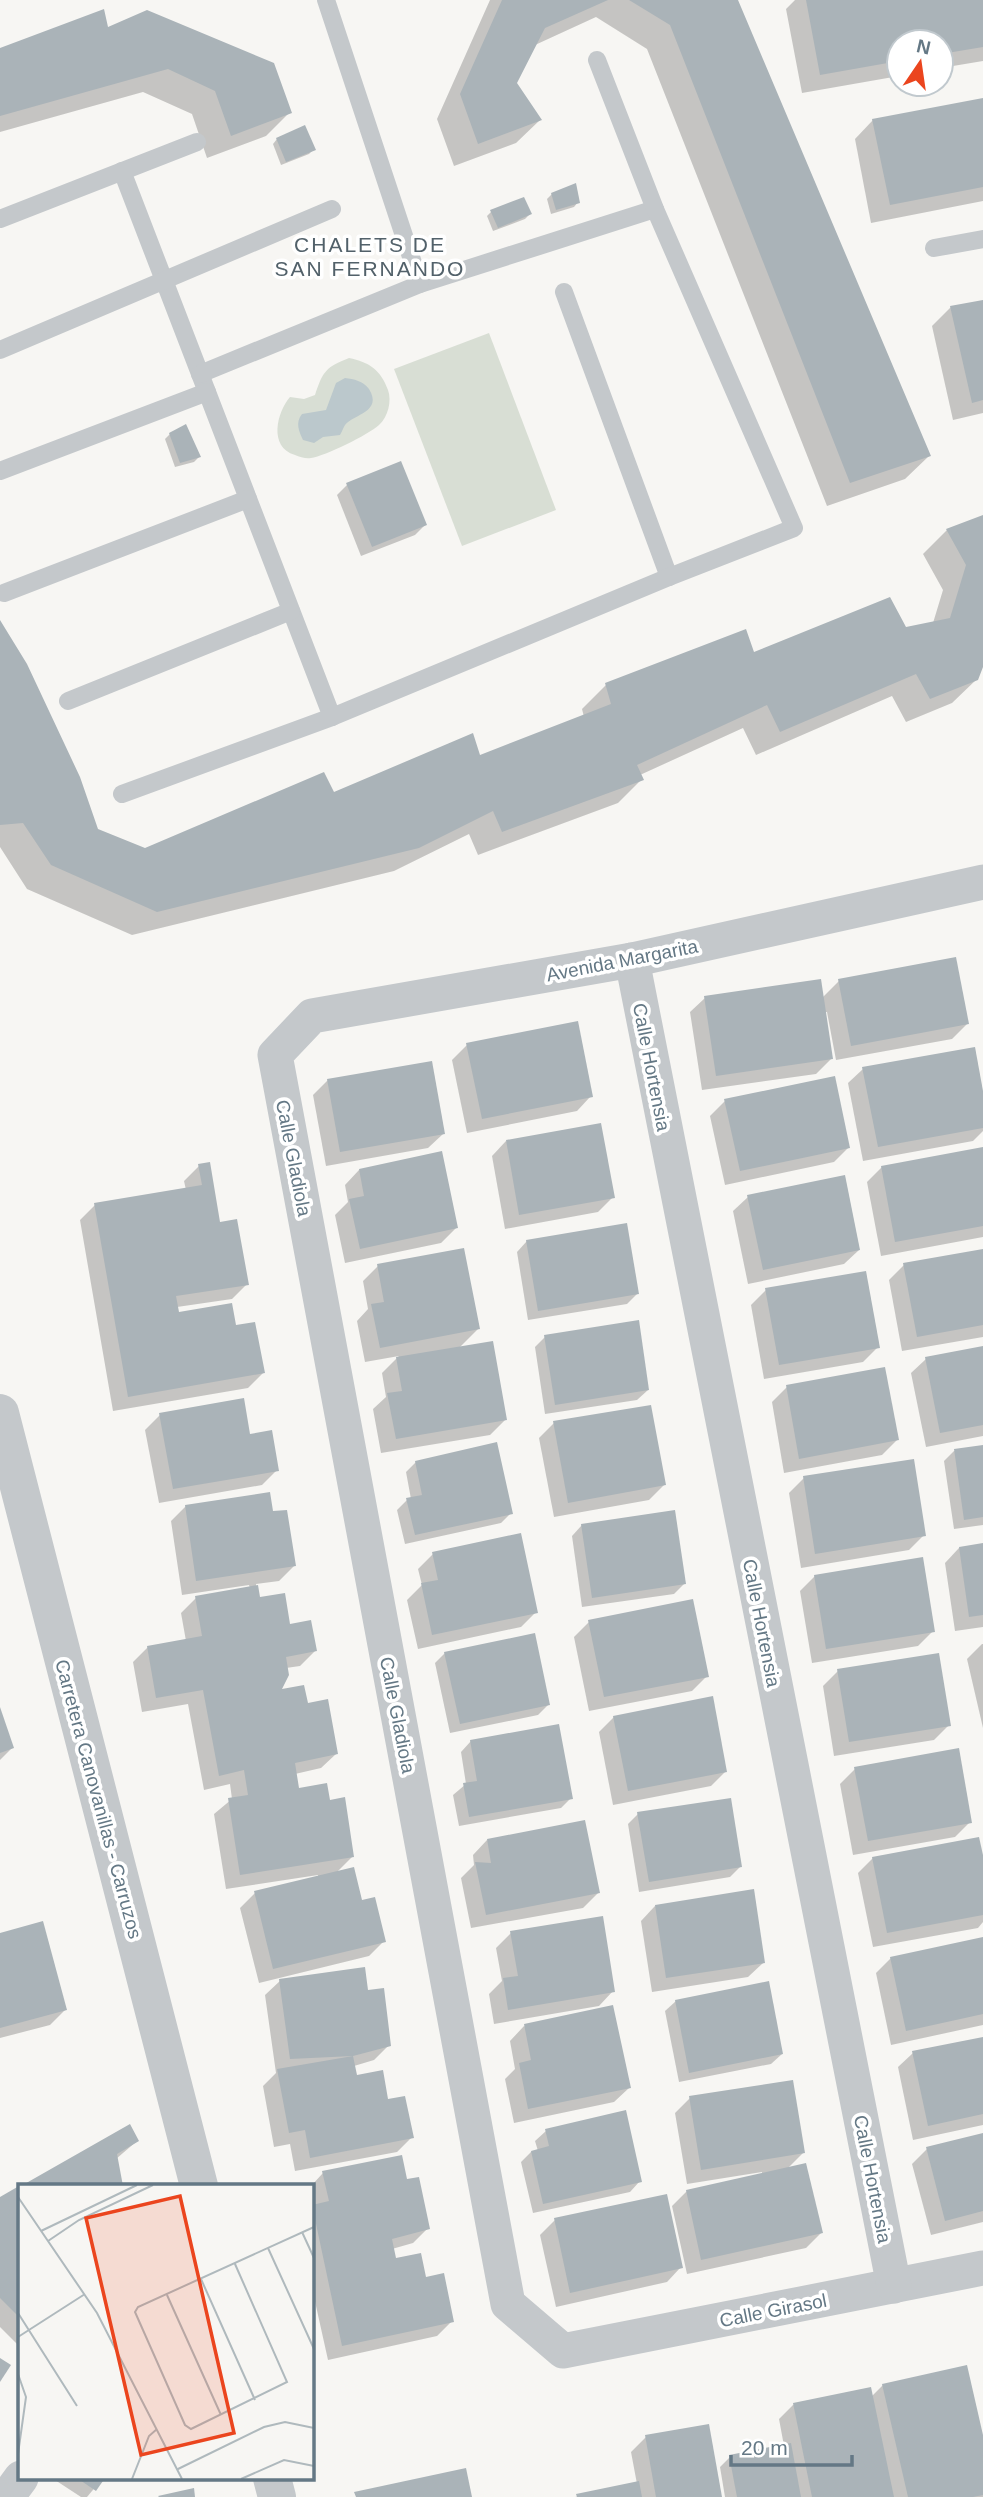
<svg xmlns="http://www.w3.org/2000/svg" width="983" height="2497" font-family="Arial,sans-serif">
	<rect width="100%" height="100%" fill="#f7f6f3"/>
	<g fill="#d8ded4">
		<polygon points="489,333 556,510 462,546 394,369"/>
		<path d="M349 358C369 362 381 370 388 390 392 401 388 417 379 425 368 435 325 456 311 458 306 459 300 457 295 455 268 447 277 412 290 397L304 399 315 395C323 371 326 367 349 358Z"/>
	</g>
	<path fill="#bbc8cc" d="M345 378C354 379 363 381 369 389 383 412 354 414 345 425 343 428 342 432 340 435L323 437 314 443 303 440C299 431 295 423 302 414L326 410 336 383Z"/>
	<g fill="#0003">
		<polygon points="490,0 736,0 929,456 905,479 827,506 647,49 596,17 535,45 515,83 540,120 516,143 454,166 437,119"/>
		<polygon points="795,0 983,0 983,61 941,68 941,42 899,42 899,76 802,93 786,9"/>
		<polygon points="107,30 290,112 266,136 207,158 192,114 143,92 0,132 0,50"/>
		<polygon points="983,99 983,201 871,223 855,139 873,120"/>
		<polygon points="277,139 314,149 309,154 281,165 273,144"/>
		<polygon points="552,194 578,202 574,207 551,214 547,199"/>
		<polygon points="491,212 530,214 525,219 493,231 487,216"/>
		<polygon points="983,301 983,413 953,420 932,326 951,307"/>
		<polygon points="170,434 199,457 194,462 175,467 165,439"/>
		<polygon points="347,485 425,525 415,535 361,556 337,495"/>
		<polygon points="983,516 983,662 977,679 952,703 906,722 892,696 756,755 743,728 640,775 642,779 618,803 478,855 469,834 394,871 132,935 27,889 0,847 0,623 97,830 145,850 333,794 479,757 584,717 582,709 606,685 753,654 933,623 943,590 923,554 947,530"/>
		<polygon points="839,981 967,1024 952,1039 836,1060 827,1012 824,1012 831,1059 816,1074 702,1090 690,1012 705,998 822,998"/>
		<polygon points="467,1045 591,1096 577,1111 467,1133 452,1060"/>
		<polygon points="863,1069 983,1101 983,1131 973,1141 863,1161 848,1083"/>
		<polygon points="328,1080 443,1134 428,1148 326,1166 313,1095"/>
		<polygon points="725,1101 849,1147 834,1162 725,1185 710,1116"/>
		<polygon points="506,1141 613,1197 598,1212 505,1229 492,1156"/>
		<polygon points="983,1149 983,1237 881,1256 867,1182 882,1167"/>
		<polygon points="199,1166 219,1224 247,1284 232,1299 177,1307 178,1314 235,1327 263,1373 248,1388 113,1411 80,1220 95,1205 186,1190 184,1181"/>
		<polygon points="359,1170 456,1228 441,1243 345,1263 335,1215 348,1202 345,1185"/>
		<polygon points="748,1197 859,1250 844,1264 748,1284 733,1211"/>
		<polygon points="527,1241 637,1294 627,1304 528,1320 517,1252"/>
		<polygon points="983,1251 983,1337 902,1351 889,1280 904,1265"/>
		<polygon points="378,1266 478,1329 459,1348 505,1420 490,1435 381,1453 373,1409 386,1397 382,1373 399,1356 365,1362 357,1321 368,1309 363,1281"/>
		<polygon points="766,1290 878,1347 863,1362 764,1379 751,1305"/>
		<polygon points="545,1337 648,1390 637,1400 545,1414 535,1347"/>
		<polygon points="983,1348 983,1436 926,1447 911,1373 926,1359"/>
		<polygon points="787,1387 897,1440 882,1455 784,1473 772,1402"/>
		<polygon points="160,1415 248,1436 277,1470 262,1485 159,1503 145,1430"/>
		<polygon points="554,1423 664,1485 649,1500 554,1517 539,1438"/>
		<polygon points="983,1447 983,1525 954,1529 944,1461 954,1451"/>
		<polygon points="416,1462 511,1513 501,1523 405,1544 397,1510 407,1500 411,1499 406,1472"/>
		<polygon points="804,1478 924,1535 909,1550 801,1568 789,1493"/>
		<polygon points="186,1506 271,1513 294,1566 279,1581 256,1584 258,1599 315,1651 300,1666 286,1668 279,1691 306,1705 336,1754 321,1768 295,1774 297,1790 328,1802 352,1857 336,1873 361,1902 384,1941 369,1956 259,1983 240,1908 255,1893 318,1877 318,1875 226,1889 214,1814 232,1799 230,1784 204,1790 188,1704 142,1712 133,1662 148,1647 186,1641 181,1613 196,1598 250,1588 249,1585 182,1595 171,1521"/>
		<polygon points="582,1525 685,1583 674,1594 582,1607 572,1536"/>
		<polygon points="983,1545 983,1627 955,1631 945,1563 959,1548"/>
		<polygon points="433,1554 536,1612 521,1627 418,1649 407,1600 422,1585 418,1569"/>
		<polygon points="815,1576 933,1631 918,1646 812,1663 800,1591"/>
		<polygon points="589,1622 707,1676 692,1691 589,1711 574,1637"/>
		<polygon points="982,1644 983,1644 983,1728 967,1659"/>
		<polygon points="445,1653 548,1705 538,1715 450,1733 435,1663"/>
		<polygon points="838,1671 949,1725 934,1740 834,1756 823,1686"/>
		<polygon points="0,1711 12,1748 0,1760"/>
		<polygon points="614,1717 726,1771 711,1786 613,1805 599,1732"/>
		<polygon points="471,1741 571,1798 561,1808 459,1826 453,1795 466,1784 461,1752"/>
		<polygon points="855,1769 970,1822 955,1837 853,1855 840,1784"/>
		<polygon points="638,1814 740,1867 730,1877 639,1892 628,1824"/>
		<polygon points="487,1840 598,1893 583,1908 471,1928 461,1878 474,1865 473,1855"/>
		<polygon points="873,1858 983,1864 983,1922 978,1928 873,1947 858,1873"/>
		<polygon points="655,1906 763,1963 748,1977 652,1992 641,1921"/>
		<polygon points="511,1933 613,1991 599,2006 494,2024 489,1994 502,1981 496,1948"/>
		<polygon points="0,1934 65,2010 50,2025 0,2038"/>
		<polygon points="983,1939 983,2025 891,2045 876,1973 891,1958"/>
		<polygon points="281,1980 366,1992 389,2045 374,2060 354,2066 356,2077 387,2101 412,2137 397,2152 295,2171 290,2144 274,2147 263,2086 276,2073 265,1995"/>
		<polygon points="676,2001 782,2054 771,2064 679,2082 665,2011"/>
		<polygon points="524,2026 629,2088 614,2102 514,2123 505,2079 515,2069 510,2041"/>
		<polygon points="983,2038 983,2125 913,2140 898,2067 913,2053"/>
		<polygon points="690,2098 803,2153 786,2170 821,2233 806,2248 687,2274 672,2206 687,2191 762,2175 762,2172 687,2184 675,2113"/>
		<polygon points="546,2131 640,2181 630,2192 533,2213 521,2162 531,2152 538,2151 535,2141"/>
		<polygon points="983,2135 983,2222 931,2235 912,2164 927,2149"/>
		<polygon points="137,2141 116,2159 24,2186"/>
		<polygon points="323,2173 406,2181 428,2228 413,2243 392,2249 395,2260 424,2279 452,2321 437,2336 328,2360 312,2288 311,2186"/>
		<polygon points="19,2188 19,2346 0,2327 0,2199"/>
		<polygon points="555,2220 681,2267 667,2282 556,2307 540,2235"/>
		<polygon points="883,2385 983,2443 983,2497 725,2497 720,2467 730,2457 784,2446 779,2419 793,2405 871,2397"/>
		<polygon points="646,2437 720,2497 575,2497 637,2484 631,2452"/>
		<polygon points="57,2478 103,2478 87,2497 81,2497 55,2480"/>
	</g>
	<g fill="#aab3b8">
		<polygon points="502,0 608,0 545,28 517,83 542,120 478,144 460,94"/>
		<polygon points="629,0 738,0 931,456 850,483 670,25"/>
		<polygon points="806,0 983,0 983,47 941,54 941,42 899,42 899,61 820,75"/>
		<polygon points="104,9 108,27 147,10 274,63 292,113 231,136 215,91 168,69 0,116 0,48"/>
		<polygon points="983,98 983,187 890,205 872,119"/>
		<polygon points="305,125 316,150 286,162 276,138"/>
		<polygon points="576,183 580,203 556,210 551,193"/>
		<polygon points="524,197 532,214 498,228 490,210"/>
		<polygon points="983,300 983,400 972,403 950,306"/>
		<polygon points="186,424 201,457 180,463 169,433"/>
		<polygon points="401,461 427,525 372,547 346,483"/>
		<polygon points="983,515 983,667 978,680 930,699 916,674 780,732 767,705 637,765 644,780 502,832 493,811 419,848 157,912 51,865 23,823 0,825 0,620 27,664 80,777 98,829 145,848 324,772 334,792 473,733 480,755 611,704 605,683 746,629 754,652 890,597 906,627 950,618 966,565 946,529"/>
		<polygon points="956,957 969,1024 851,1046 838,979"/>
		<polygon points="821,979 833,1059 716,1076 704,996"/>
		<polygon points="578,1021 593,1097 482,1119 466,1043"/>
		<polygon points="975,1047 983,1091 983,1128 878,1147 862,1067"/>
		<polygon points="432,1061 445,1134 340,1152 327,1079"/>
		<polygon points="835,1076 850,1148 740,1171 724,1099"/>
		<polygon points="601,1123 615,1198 519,1215 506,1140"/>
		<polygon points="983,1147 983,1226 895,1242 881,1166"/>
		<polygon points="442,1151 458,1228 360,1249 349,1199 364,1196 359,1169"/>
		<polygon points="210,1162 220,1222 237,1219 249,1285 176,1296 179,1312 232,1303 236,1325 255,1322 265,1373 128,1397 94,1203 202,1185 198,1164"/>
		<polygon points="845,1175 860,1250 763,1270 747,1195"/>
		<polygon points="627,1223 639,1294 538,1311 526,1240"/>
		<polygon points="464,1248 480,1329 380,1348 371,1304 384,1302 377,1264"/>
		<polygon points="983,1249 983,1325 917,1337 903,1263"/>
		<polygon points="866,1271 880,1348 779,1365 765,1288"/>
		<polygon points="639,1320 649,1390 555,1405 544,1335"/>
		<polygon points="493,1341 507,1420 396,1439 387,1393 402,1391 396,1357"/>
		<polygon points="983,1346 983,1425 940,1433 925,1357"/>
		<polygon points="885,1367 899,1440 799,1459 786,1385"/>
		<polygon points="244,1398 250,1434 272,1430 279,1471 173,1489 159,1413"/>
		<polygon points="651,1405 666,1485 568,1503 553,1421"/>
		<polygon points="497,1442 513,1514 415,1535 406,1498 422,1495 415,1461"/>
		<polygon points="983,1445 983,1517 964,1520 954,1449"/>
		<polygon points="914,1459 926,1536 815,1554 803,1476"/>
		<polygon points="270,1492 273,1511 287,1510 296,1566 196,1581 185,1505"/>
		<polygon points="675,1510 686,1584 592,1598 581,1524"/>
		<polygon points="521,1533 538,1613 432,1635 421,1583 438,1580 432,1552"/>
		<polygon points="983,1543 983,1615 969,1617 959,1547"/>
		<polygon points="923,1557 935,1632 826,1649 814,1575"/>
		<polygon points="258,1585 260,1597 285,1593 290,1624 311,1620 317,1651 286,1657 289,1675 282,1689 304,1685 308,1703 328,1699 338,1754 295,1763 299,1788 327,1783 330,1800 345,1797 354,1857 240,1875 228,1798 248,1795 244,1770 219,1776 203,1690 156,1698 147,1646 202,1636 195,1596"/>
		<polygon points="693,1599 709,1677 604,1697 588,1620"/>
		<polygon points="535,1633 550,1705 460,1724 444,1652"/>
		<polygon points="939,1653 951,1726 849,1742 837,1669"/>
		<polygon points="713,1696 727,1772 628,1791 613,1716"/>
		<polygon points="0,1707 14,1748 0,1753"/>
		<polygon points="559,1724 573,1799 469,1817 463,1783 477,1781 470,1740"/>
		<polygon points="959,1748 972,1823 868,1841 854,1767"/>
		<polygon points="731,1798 742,1867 649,1882 637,1812"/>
		<polygon points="585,1820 600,1893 486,1915 475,1862 491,1863 487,1839"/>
		<polygon points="979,1837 983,1855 983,1915 887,1933 872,1857"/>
		<polygon points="354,1867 362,1900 375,1897 386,1942 273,1969 254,1891"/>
		<polygon points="754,1889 765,1963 666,1978 655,1905"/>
		<polygon points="603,1916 615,1992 508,2010 503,1978 518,1976 510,1931"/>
		<polygon points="43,1921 67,2010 0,2028 0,1933"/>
		<polygon points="983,1937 983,2014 906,2031 890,1957"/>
		<polygon points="365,1967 368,1990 384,1988 391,2046 353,2056 357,2075 383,2070 388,2099 405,2096 414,2138 310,2158 305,2130 289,2133 277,2069 353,2056 290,2059 279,1979"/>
		<polygon points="769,1981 783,2054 689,2073 675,2000"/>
		<polygon points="613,2005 631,2088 528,2109 519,2063 531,2060 524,2024"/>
		<polygon points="983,2037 983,2114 928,2126 912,2051"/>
		<polygon points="793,2080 805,2153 701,2170 689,2096"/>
		<polygon points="626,2110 642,2182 543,2204 531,2151 549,2146 545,2129"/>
		<polygon points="130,2124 139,2141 117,2154 123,2186 21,2186"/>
		<polygon points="983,2133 983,2211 945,2221 926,2147"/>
		<polygon points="402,2155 407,2179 419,2177 430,2229 392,2239 396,2258 421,2253 426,2277 444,2273 454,2322 342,2346 312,2205 329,2201 322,2171"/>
		<polygon points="806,2163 823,2233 701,2260 686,2190"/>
		<polygon points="19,2186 19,2317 0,2298 0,2197"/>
		<polygon points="667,2194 683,2268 570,2293 554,2218"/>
		<polygon points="0,2358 11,2365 0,2382"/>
		<polygon points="967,2365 983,2435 983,2495 973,2497 908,2497 882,2384"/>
		<polygon points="871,2387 894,2497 812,2497 793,2403"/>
		<polygon points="709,2424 722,2497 656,2497 645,2435"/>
		<polygon points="791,2443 801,2497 737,2497 729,2455"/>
		<polygon points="466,2468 472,2497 356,2497 354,2492"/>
		<polygon points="77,2478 105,2478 96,2491"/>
		<polygon points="639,2481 642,2497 577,2497 576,2494"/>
		<polygon points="194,2488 195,2497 159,2497 158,2496"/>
	</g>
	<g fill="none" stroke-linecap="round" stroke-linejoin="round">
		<g stroke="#c4c8cb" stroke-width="18">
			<polyline points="122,171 332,717"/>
			<polyline points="0,219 197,142"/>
			<polyline points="934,248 983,239"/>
			<polyline points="420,284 655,209"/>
			<polyline points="564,292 669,577"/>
			<polyline points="0,350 332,209"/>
			<polyline points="200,374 420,284 326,0"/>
			<polyline points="0,471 207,392"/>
			<polyline points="4,593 248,499"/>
			<polyline points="68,701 291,611"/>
			<polyline points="122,794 332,717 669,577 794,528 655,209 597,60"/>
		</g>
		<g stroke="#c4c8cb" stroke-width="35">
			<polyline points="983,882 632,960 312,1016 275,1055 508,2304 563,2351 983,2268"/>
			<polyline points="632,960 894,2286"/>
			<polyline points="7,2497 21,2478"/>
		</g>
		<g stroke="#c4c8cb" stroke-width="38">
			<polyline points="0,1413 199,2186"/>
			<polyline points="272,2478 277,2497"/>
		</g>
	</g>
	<g text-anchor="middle" stroke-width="7" stroke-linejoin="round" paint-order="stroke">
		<g font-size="19" fill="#647885" stroke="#fff">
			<text transform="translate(622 960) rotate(-11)" y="7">Avenida Margarita</text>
			<text transform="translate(652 1067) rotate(79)" y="7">Calle Hortensia</text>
			<text transform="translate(294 1158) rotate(79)" y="7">Calle Gladiola</text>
			<text transform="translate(762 1623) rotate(79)" y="7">Calle Hortensia</text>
			<text transform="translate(398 1715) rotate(79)" y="7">Calle Gladiola</text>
			<text transform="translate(99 1799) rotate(75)" y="7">Carretera Canovanillas - Carruzos</text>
			<text transform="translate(873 2179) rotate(79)" y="7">Calle Hortensia</text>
			<text transform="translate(773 2310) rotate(-11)" y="7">Calle Girasol</text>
		</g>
		<g font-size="21" letter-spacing="2" fill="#52616a" stroke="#fff">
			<text x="370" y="252">CHALETS DE<tspan x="370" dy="24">SAN FERNANDO</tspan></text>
		</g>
	</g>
	<g transform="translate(18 2184)">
		<rect width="296" height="296" fill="#f7f6f3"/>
		<path fill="none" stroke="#afb9bd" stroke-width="2" d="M0 13 79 129 164 295M23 47 119 1M284 48 296 74M30 57 61 36 135 1M250 64 296 165M217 80 269 198 173 245 167 241 117 128 120 123 296 43M183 95 237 216M149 111 203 231M0 129 59 222M0 153 67 110M0 190 8 213 0 270M160 285 246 243 267 238 296 244M114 295 131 252 139 245M223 295 266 276 296 282"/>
		<path fill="#eb451e" fill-opacity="0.15" stroke="#eb451e" stroke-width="3.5" d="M162 12 216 249 123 271 68 34Z"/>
		<rect width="296" height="296" fill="none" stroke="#647885" stroke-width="3.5"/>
	</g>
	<g transform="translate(920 63) rotate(13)"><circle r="33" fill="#ffffff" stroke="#c1c9ce" stroke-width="2"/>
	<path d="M0-5L12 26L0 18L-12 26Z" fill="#eb451e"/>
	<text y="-10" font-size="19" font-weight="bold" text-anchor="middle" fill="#647885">N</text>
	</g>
	<path d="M731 2455v10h121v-10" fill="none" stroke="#647885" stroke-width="3.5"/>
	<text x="741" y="2455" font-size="21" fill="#647885" stroke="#ffffff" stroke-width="5" paint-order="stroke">20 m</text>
</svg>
